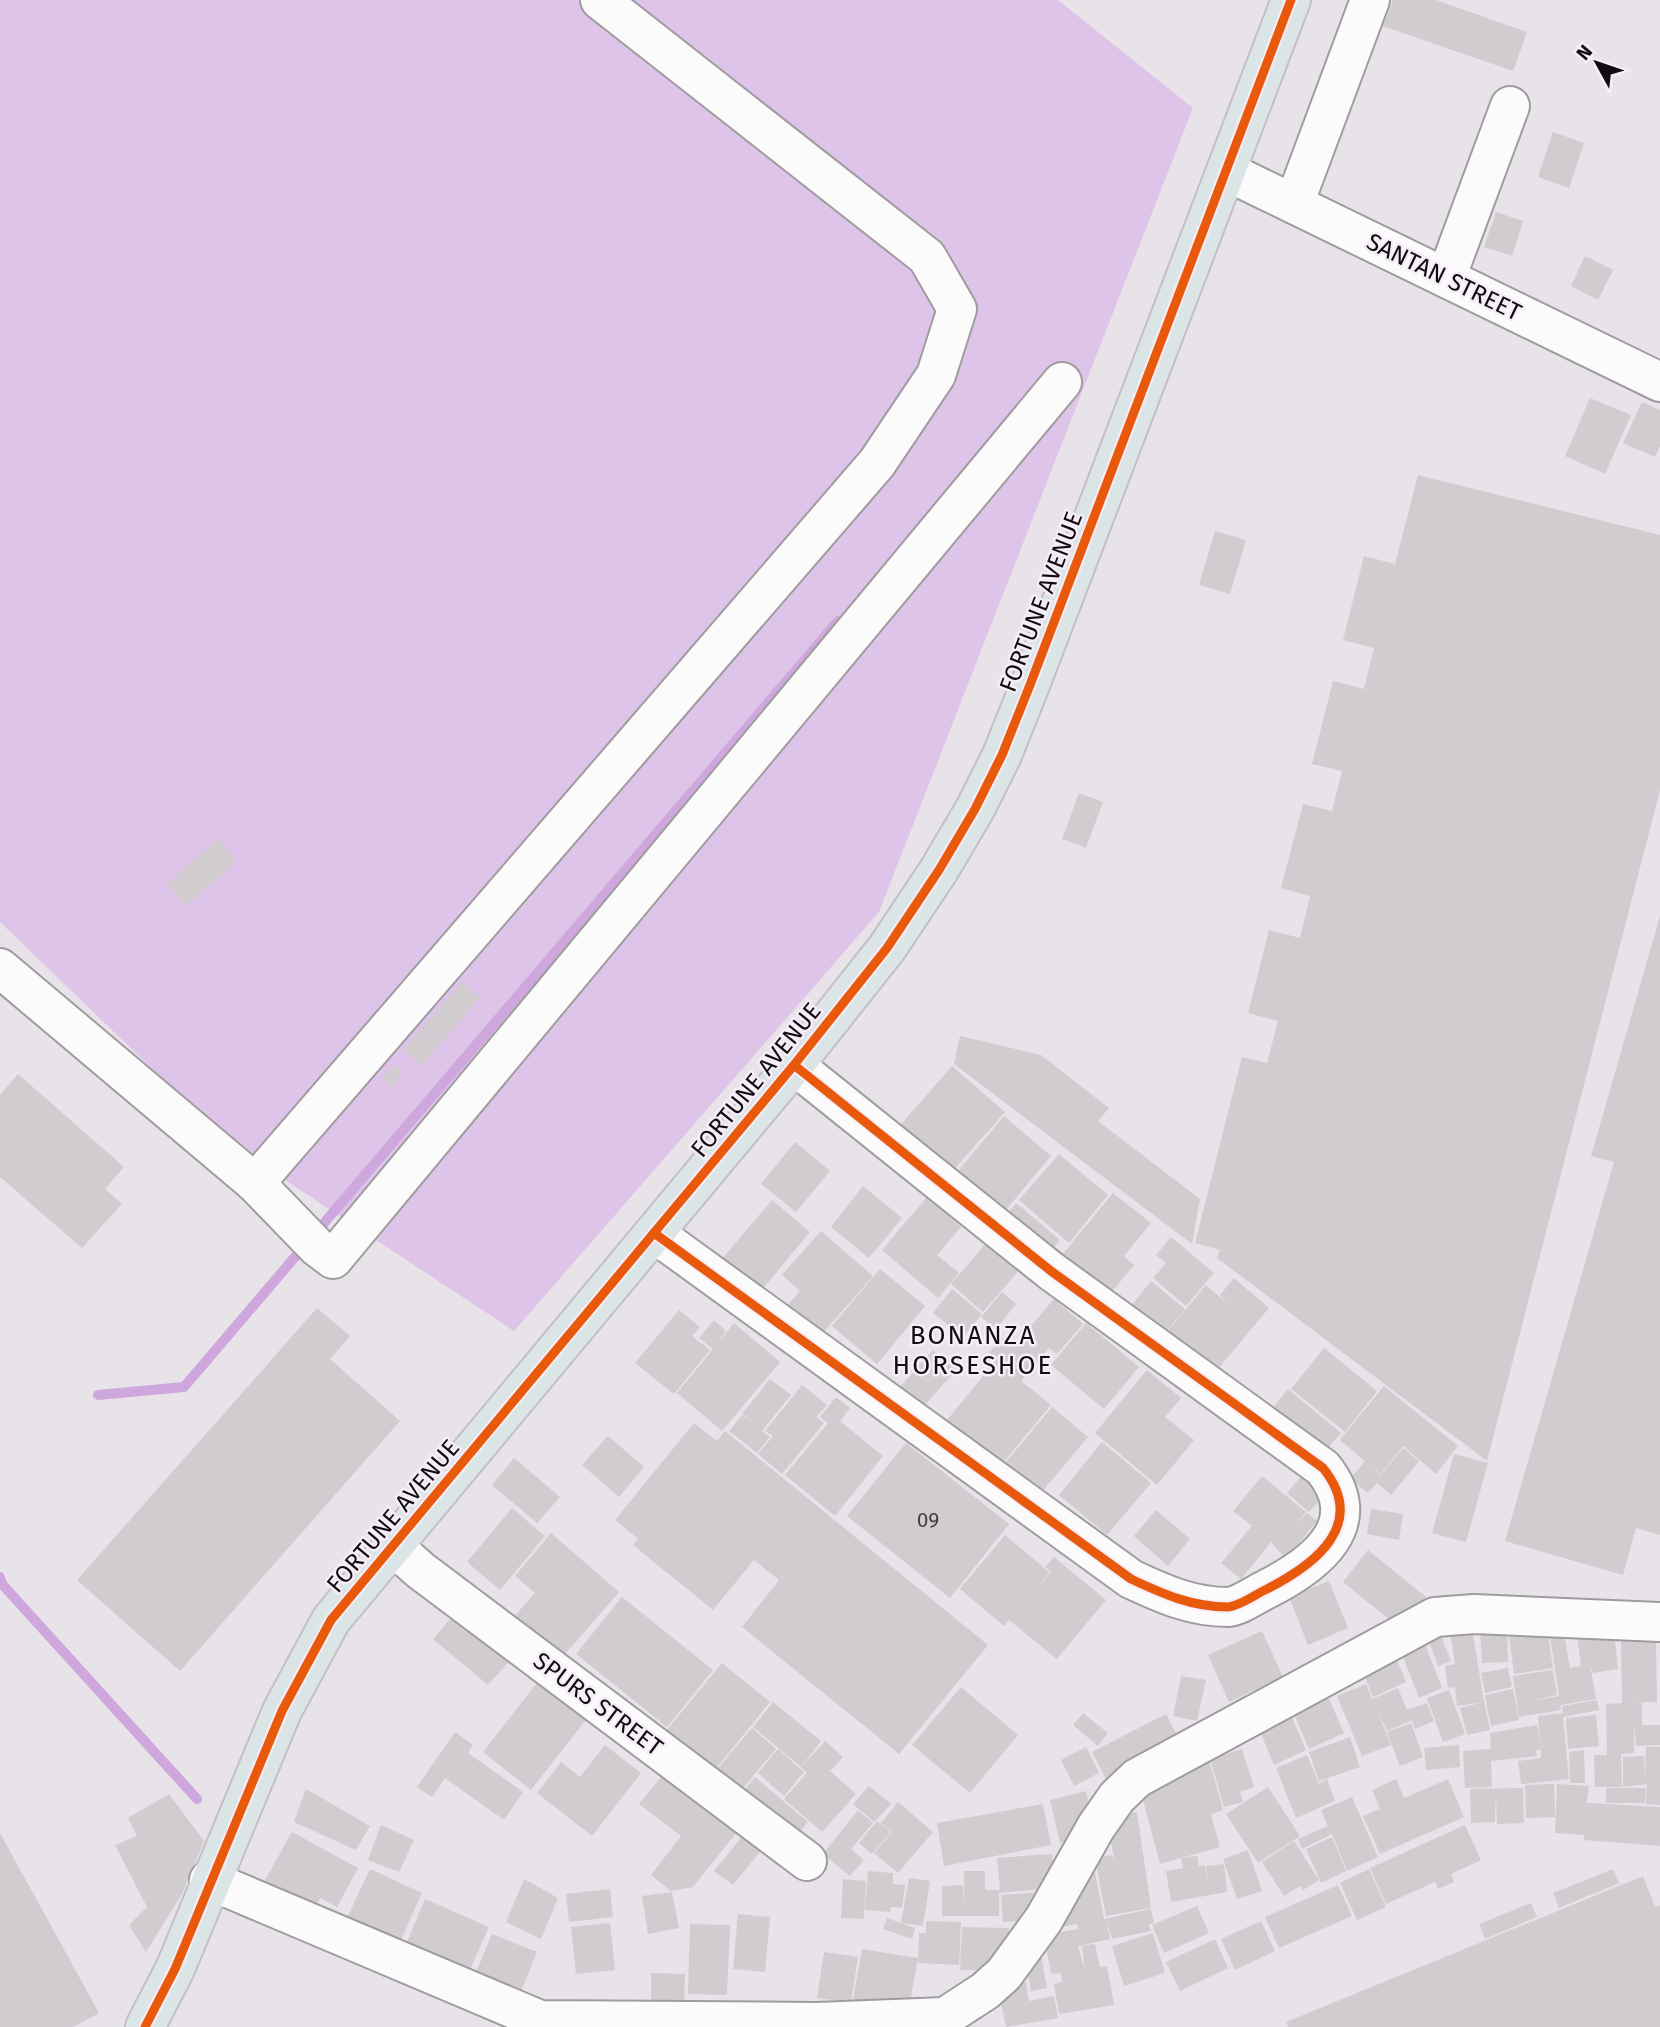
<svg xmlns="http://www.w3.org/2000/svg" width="1660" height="2027" font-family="'Fira Sans',sans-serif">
	<rect width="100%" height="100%" fill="#e8e3e9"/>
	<polygon fill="#dec4e8" points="0,0 1058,0 1193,108 879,912 514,1331 229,1143 0,922"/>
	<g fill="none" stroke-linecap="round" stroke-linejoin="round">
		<g stroke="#cea7dc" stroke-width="10">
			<polyline points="98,1395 184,1387 838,621"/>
			<polyline points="0,1577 2,1584 197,1799"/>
		</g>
	</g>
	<g fill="#d0ccd0">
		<polygon points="1393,0 1436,0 1527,32 1513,71 1383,26"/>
		<polygon points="1553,132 1584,143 1569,188 1538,177"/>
		<polygon points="1496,212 1523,221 1512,256 1484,247"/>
		<polygon points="1585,256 1613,270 1598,300 1571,286"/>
		<polygon points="1590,398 1631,415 1605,474 1565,456"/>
		<polygon points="1642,402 1660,410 1660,446 1655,457 1623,443"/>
		<polygon points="1418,475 1660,535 1660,790 1487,1461 1217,1258 1220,1250 1195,1243 1242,1057 1267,1063 1278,1021 1248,1013 1269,930 1300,938 1310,896 1281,888 1303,804 1332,811 1342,771 1312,764 1333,681 1364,689 1374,648 1343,640 1364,556 1395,564"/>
		<polygon points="1215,531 1246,540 1230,594 1199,585"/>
		<polygon points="1079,793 1103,802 1086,848 1062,839"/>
		<polygon points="218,839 237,861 186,906 167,884"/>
		<polygon points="1660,916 1660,1535 1636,1528 1623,1575 1505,1541 1614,1162 1591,1156"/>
		<polygon points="462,982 480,998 421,1066 403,1049"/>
		<polygon points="960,1036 1041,1055 1109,1108 1098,1121 1200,1199 1192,1244 954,1064"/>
		<polygon points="394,1065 403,1073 391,1087 382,1079"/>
		<polygon points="952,1066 1005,1112 949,1175 897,1129"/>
		<polygon points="18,1074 124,1167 105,1189 122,1204 82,1248 0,1177 0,1095"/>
		<polygon points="1004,1116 1051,1156 1005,1211 958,1171"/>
		<polygon points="795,1142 830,1171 796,1212 761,1184"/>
		<polygon points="1059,1154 1108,1195 1069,1243 1019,1200"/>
		<polygon points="863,1186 902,1218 869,1258 831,1227"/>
		<polygon points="1113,1193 1151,1223 1124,1256 1134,1265 1110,1294 1062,1255"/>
		<polygon points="927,1197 961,1227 937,1255 959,1273 938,1298 882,1250"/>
		<polygon points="772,1200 810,1232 760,1292 721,1260"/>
		<polygon points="1016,1203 1060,1240 1050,1253 1006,1215"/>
		<polygon points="821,1231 873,1276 820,1336 786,1307 800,1291 782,1275"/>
		<polygon points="1171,1237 1214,1273 1186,1306 1153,1278 1166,1263 1156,1255"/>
		<polygon points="989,1240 1021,1268 983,1312 951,1284"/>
		<polygon points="880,1269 925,1306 877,1364 832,1326"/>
		<polygon points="1234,1278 1269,1308 1217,1370 1167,1332 1206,1285 1228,1304 1220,1295"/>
		<polygon points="1151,1281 1185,1309 1165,1333 1131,1306"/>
		<polygon points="952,1289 982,1314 963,1337 933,1313"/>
		<polygon points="1002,1292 1016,1304 996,1329 981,1317"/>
		<polygon points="1054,1299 1083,1324 1057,1354 1049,1348 1021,1381 1051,1405 1001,1465 947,1420 997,1359 989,1353 1002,1338 1013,1347"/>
		<polygon points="317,1308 350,1336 330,1359 400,1421 180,1671 77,1580"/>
		<polygon points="679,1310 700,1327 692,1336 710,1350 674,1394 635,1363"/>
		<polygon points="714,1320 726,1331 716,1345 734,1323 780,1362 722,1431 677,1393 713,1349 699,1338"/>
		<polygon points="1086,1323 1139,1367 1104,1409 1051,1365"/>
		<polygon points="1324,1348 1377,1391 1345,1432 1291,1389"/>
		<polygon points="933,1350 956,1370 922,1408 899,1388"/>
		<polygon points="1147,1370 1181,1398 1165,1417 1194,1440 1157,1485 1095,1433"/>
		<polygon points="770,1379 791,1395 762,1431 770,1437 757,1453 729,1431 742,1415 758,1426 742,1414"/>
		<polygon points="802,1385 827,1405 816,1417 824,1423 782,1474 758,1454 773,1436 765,1431"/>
		<polygon points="1384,1386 1458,1446 1436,1474 1403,1446 1381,1474 1368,1463 1381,1475 1403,1448 1419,1461 1391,1495 1377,1483 1368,1493 1350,1479 1365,1461 1340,1440"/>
		<polygon points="1288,1389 1341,1433 1326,1450 1274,1406"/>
		<polygon points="836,1397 850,1408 840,1421 883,1456 835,1516 785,1475 828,1423 820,1417"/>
		<polygon points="1052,1407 1088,1437 1041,1493 1005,1463"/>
		<polygon points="694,1423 717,1441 725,1431 988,1645 899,1754 742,1627 779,1580 754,1560 713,1610 633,1545 638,1539 615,1520"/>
		<polygon points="608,1436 644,1467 619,1497 582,1465"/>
		<polygon points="1102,1442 1151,1483 1107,1535 1059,1495"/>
		<polygon points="906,1443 1009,1524 950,1598 847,1516"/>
		<polygon points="1454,1454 1488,1463 1466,1542 1432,1533"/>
		<polygon points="514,1458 560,1497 537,1523 492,1485"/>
		<polygon points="1262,1476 1306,1512 1295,1526 1307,1513 1317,1521 1286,1559 1271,1542 1241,1579 1221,1563 1252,1526 1233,1511"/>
		<polygon points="1302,1476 1324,1495 1309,1512 1287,1493"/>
		<polygon points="512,1508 545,1536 500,1590 467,1562"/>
		<polygon points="1371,1509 1403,1514 1399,1540 1367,1534"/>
		<polygon points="1156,1510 1190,1539 1168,1566 1134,1536"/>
		<polygon points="551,1533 619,1592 560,1660 512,1619 535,1593 515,1576"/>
		<polygon points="1005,1535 1049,1572 1035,1591 1051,1571 1045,1567 1054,1557 1106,1600 1057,1659 1009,1620 1004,1626 960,1589"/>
		<polygon points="1368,1550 1426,1597 1400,1628 1343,1582"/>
		<polygon points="1329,1581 1348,1628 1308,1645 1289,1597"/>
		<polygon points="622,1597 713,1670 667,1727 576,1654"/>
		<polygon points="455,1613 511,1659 488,1685 433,1639"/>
		<polygon points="1471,1622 1484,1702 1457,1706 1455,1687 1448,1688 1445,1666 1455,1664 1449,1626"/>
		<polygon points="1546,1622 1553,1668 1514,1674 1508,1628"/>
		<polygon points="1563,1627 1570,1668 1581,1666 1577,1635 1614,1631 1618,1669 1593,1673 1590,1664 1596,1699 1560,1705 1561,1710 1519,1717 1513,1676 1553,1670 1557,1695 1527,1702 1559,1696 1549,1629"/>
		<polygon points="1507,1628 1508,1662 1482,1663 1480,1629"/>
		<polygon points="1262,1631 1283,1677 1229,1702 1208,1655"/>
		<polygon points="1439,1631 1451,1661 1438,1666 1427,1635"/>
		<polygon points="1423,1639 1442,1688 1419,1698 1400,1649"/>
		<polygon points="1621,1640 1656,1640 1657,1702 1629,1703 1642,1703 1642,1725 1660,1725 1660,1745 1636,1746 1634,1724 1634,1753 1621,1754 1622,1787 1595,1787 1594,1755 1607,1755 1606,1704 1622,1703"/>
		<polygon points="1396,1658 1406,1682 1373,1697 1363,1672"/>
		<polygon points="722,1663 770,1702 714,1771 666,1731"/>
		<polygon points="1508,1668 1512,1687 1485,1693 1481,1673"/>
		<polygon points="1181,1676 1206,1680 1197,1721 1173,1716"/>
		<polygon points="540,1679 589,1716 531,1790 483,1752"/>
		<polygon points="1366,1684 1372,1699 1398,1688 1407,1710 1427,1703 1434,1721 1415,1729 1412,1720 1387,1731 1376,1708 1391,1745 1362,1756 1337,1696"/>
		<polygon points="961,1687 1018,1735 970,1793 912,1745"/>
		<polygon points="1513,1689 1519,1720 1491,1726 1486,1702 1489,1701 1486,1701 1485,1695"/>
		<polygon points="1449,1690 1465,1734 1443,1742 1427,1698"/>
		<polygon points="1326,1692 1344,1733 1309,1749 1291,1707"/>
		<polygon points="1597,1700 1599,1710 1563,1717 1569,1779 1521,1784 1518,1761 1541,1758 1541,1750 1536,1750 1537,1756 1491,1761 1492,1787 1465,1788 1463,1751 1491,1749 1490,1733 1537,1725 1540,1743 1538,1716 1563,1713 1562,1706"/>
		<polygon points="773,1702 821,1741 801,1767 753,1727"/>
		<polygon points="1484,1702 1490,1730 1467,1735 1460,1708"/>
		<polygon points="1083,1713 1108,1733 1098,1746 1073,1725"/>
		<polygon points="1166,1714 1184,1749 1110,1787 1092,1752"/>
		<polygon points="1291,1715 1306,1750 1274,1765 1259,1729"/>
		<polygon points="1596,1715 1599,1746 1568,1749 1566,1718"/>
		<polygon points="1411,1723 1423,1757 1400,1766 1387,1732"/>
		<polygon points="752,1728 776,1749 737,1795 713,1774"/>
		<polygon points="455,1732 473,1745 468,1753 523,1792 504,1820 445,1778 432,1797 417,1787"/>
		<polygon points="1350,1737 1360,1767 1319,1781 1309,1752"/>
		<polygon points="825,1741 843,1757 830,1771 856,1794 822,1832 784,1799 807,1773 801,1767"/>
		<polygon points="605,1745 641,1773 592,1836 537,1793 561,1762 580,1777"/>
		<polygon points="1459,1745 1460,1767 1426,1770 1424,1748"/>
		<polygon points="1086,1747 1099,1773 1074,1786 1061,1760"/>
		<polygon points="1646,1747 1660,1747 1660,1805 1646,1804 1647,1784 1623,1787 1623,1757 1644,1756 1645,1779"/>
		<polygon points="778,1749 804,1772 784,1796 758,1773"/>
		<polygon points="1242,1749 1254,1787 1240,1792 1243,1802 1224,1807 1210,1759"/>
		<polygon points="1584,1750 1585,1783 1570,1783 1569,1752"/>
		<polygon points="1307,1755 1319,1784 1327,1779 1335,1801 1296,1818 1276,1768"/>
		<polygon points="1209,1760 1223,1810 1211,1814 1220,1847 1160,1864 1138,1781"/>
		<polygon points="666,1771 740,1828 693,1887 671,1891 651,1875 681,1836 639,1804"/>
		<polygon points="755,1777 808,1822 793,1840 740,1795"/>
		<polygon points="1396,1779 1404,1798 1448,1779 1464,1817 1380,1854 1363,1816 1380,1809 1372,1790"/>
		<polygon points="1554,1784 1555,1817 1526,1818 1525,1785"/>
		<polygon points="1557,1784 1589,1786 1584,1822 1587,1803 1660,1807 1660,1846 1584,1840 1584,1835 1555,1833"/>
		<polygon points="869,1786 891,1804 874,1822 853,1804"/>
		<polygon points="1268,1787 1300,1836 1258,1863 1226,1814"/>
		<polygon points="1523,1788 1524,1823 1497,1824 1496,1792 1495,1822 1471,1823 1470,1789"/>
		<polygon points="1606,1788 1646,1788 1645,1803 1606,1803"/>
		<polygon points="306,1789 370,1826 356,1850 294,1822"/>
		<polygon points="1086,1791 1091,1814 1088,1836 1060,1843 1050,1800"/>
		<polygon points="169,1794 204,1841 182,1894 146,1952 129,1925 147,1907 115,1845 137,1836 128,1818"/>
		<polygon points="1352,1797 1378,1857 1347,1871 1332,1834 1302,1849 1298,1839 1328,1826 1321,1810"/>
		<polygon points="898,1802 933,1832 898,1873 874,1853 892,1832 881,1823"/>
		<polygon points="1043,1804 1051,1845 944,1866 937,1823"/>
		<polygon points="858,1810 873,1823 851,1849 864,1860 850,1876 823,1854"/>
		<polygon points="1137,1812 1151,1908 1106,1916 1095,1858 1112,1855 1115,1865 1107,1818"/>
		<polygon points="877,1821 891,1832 872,1854 859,1843"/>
		<polygon points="381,1825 414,1840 399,1872 368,1860"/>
		<polygon points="1465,1825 1481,1860 1451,1874 1454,1882 1438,1889 1435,1882 1386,1904 1370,1868"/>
		<polygon points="292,1832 358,1868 337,1907 320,1898 314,1909 264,1882"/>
		<polygon points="0,1833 99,2013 73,2027 0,2027"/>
		<polygon points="745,1833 763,1848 733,1885 714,1871"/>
		<polygon points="1332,1837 1346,1871 1321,1883 1306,1849"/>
		<polygon points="1294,1841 1319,1880 1303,1890 1300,1886 1284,1896 1262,1862"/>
		<polygon points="1248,1850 1262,1891 1237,1899 1223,1859"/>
		<polygon points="1052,1854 1055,1888 999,1893 999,1916 942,1916 942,1886 963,1885 964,1908 964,1871 985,1871 985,1890 1000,1890 997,1858"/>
		<polygon points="1197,1856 1199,1866 1205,1865 1208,1888 1206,1866 1224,1864 1227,1892 1171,1902 1166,1871 1183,1868 1181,1858"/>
		<polygon points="1093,1862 1104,1919 1151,1909 1154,1923 1149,1924 1151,1931 1112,1939 1107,1922 1110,1939 1078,1946 1085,1970 1082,1946 1095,1944 1100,1967 1107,1966 1114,2005 1059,2014 1054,1984 1062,1982 1061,1973 1051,1974 1044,1935 1078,1929 1077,1924 1061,1927"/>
		<polygon points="370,1869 422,1893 400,1942 347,1918"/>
		<polygon points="1369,1869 1386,1907 1357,1920 1340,1883"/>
		<polygon points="1613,1869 1619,1883 1559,1908 1553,1893"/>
		<polygon points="868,1871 893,1873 893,1884 905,1885 902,1908 891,1907 890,1912 865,1910"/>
		<polygon points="1643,1876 1655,1907 1660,1905 1660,2027 1288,2027 1286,2022"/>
		<polygon points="909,1878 930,1881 923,1926 901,1923"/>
		<polygon points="524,1879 558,1898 541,1939 506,1922"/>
		<polygon points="843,1879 866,1881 864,1919 841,1918"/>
		<polygon points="1338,1885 1352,1916 1279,1948 1265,1917"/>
		<polygon points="610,1889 613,1917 569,1922 566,1894"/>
		<polygon points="672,1892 679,1928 648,1934 642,1896"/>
		<polygon points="1041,1892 1043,1919 1003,1922 1001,1895"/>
		<polygon points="425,1899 489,1927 467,1976 404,1949"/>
		<polygon points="1531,1903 1537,1917 1485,1939 1479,1924"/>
		<polygon points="1197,1906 1209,1933 1164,1953 1152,1925"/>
		<polygon points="738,1914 770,1917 765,1972 733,1969"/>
		<polygon points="887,1918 915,1928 912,1939 883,1929"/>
		<polygon points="926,1921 961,1922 959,1965 917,1963 909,2009 853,2000 862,1949 918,1958 919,1933 926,1933"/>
		<polygon points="1261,1921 1275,1951 1235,1970 1221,1939"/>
		<polygon points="610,1923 615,1970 576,1974 571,1927"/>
		<polygon points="690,1924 730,1925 727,1995 688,1994"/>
		<polygon points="962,1927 1009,1928 1004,1970 960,1970"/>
		<polygon points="1153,1933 1165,1973 1124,1986 1112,1946"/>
		<polygon points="492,1934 537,1952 517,2001 472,1982"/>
		<polygon points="1215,1939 1228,1968 1180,1991 1166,1962"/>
		<polygon points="1040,1949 1047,1988 1031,1991 1024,1952"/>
		<polygon points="824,1952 858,1957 851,2002 817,1998"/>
		<polygon points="651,1973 685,1974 684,2012 651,2011"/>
		<polygon points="1026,1982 1029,2001 1054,1996 1058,2018 1006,2027 998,1987"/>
	</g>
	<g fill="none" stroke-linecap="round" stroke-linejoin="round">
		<defs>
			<g id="minor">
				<polyline points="1228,172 1660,382"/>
				<polyline points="1294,204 1370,0"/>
				<polyline points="1446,278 1510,106"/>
				<polyline points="0,968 255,1183 317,1247 333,1259 1062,382"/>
				<polyline points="255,1183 877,463 936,375 957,309 927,257 600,0"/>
				<path d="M654 1233 1131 1579C1163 1594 1192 1607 1228 1607 1240 1606 1256 1594 1267 1589 1316 1564 1368 1524 1323 1468L1051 1271 794 1065"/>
				<polyline points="392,1545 420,1570 807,1861"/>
				<polyline points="209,1880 540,2020 817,2022 945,2017 985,1991 1004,1974 1044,1919 1096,1827 1117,1797 1137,1778 1435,1617 1474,1614 1660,1622"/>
			</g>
			<polyline id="major" points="145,2027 175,1969 282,1711 331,1620 794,1065 887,948 939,870 975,809 1002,755 1030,685 1291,0"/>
		</defs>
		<use href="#minor" stroke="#9f9ca0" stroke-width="42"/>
		<use href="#major" stroke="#c3c0c3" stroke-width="42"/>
		<use href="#minor" stroke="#fcfbfc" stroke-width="38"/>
		<use href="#major" stroke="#dce5e5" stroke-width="38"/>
		<defs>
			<g id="cycleway">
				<path d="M654 1233 1131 1579C1163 1594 1192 1607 1228 1607 1240 1606 1256 1594 1267 1589 1316 1564 1368 1524 1323 1468L1051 1271 794 1065"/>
				<polyline points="145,2027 175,1969 282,1711 331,1620 794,1065 887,948 939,870 975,809 1002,755 1030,685 1291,0"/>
			</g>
		</defs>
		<use href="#cycleway" stroke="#f6edf9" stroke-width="13"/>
		<use href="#cycleway" stroke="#e8590c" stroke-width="9"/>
	</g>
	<g text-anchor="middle" stroke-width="5" stroke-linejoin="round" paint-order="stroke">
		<g font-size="21" fill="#423f43">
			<text x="928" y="1527">09</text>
		</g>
		<g font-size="24" fill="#100d11" stroke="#f6edf9">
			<text transform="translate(1444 277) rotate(26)" y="8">SANTAN STREET</text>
			<text transform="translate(1041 602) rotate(-69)" y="8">FORTUNE AVENUE</text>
			<text transform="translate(756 1080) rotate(-51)" y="8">FORTUNE AVENUE</text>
			<text transform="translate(393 1516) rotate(-50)" y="8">FORTUNE AVENUE</text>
			<text transform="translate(598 1704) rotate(37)" y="8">SPURS STREET</text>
		</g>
		<g font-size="26" letter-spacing="2" fill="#100d11" stroke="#f6edf9">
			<text x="973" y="1344">BONANZA<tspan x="973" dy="30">HORSESHOE</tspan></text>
		</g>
	</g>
	<g transform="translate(1597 63) rotate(310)" stroke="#f6edf9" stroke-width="5" paint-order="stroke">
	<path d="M0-5L12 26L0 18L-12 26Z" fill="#100d11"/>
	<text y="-10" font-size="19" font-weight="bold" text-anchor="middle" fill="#100d11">N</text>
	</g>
</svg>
